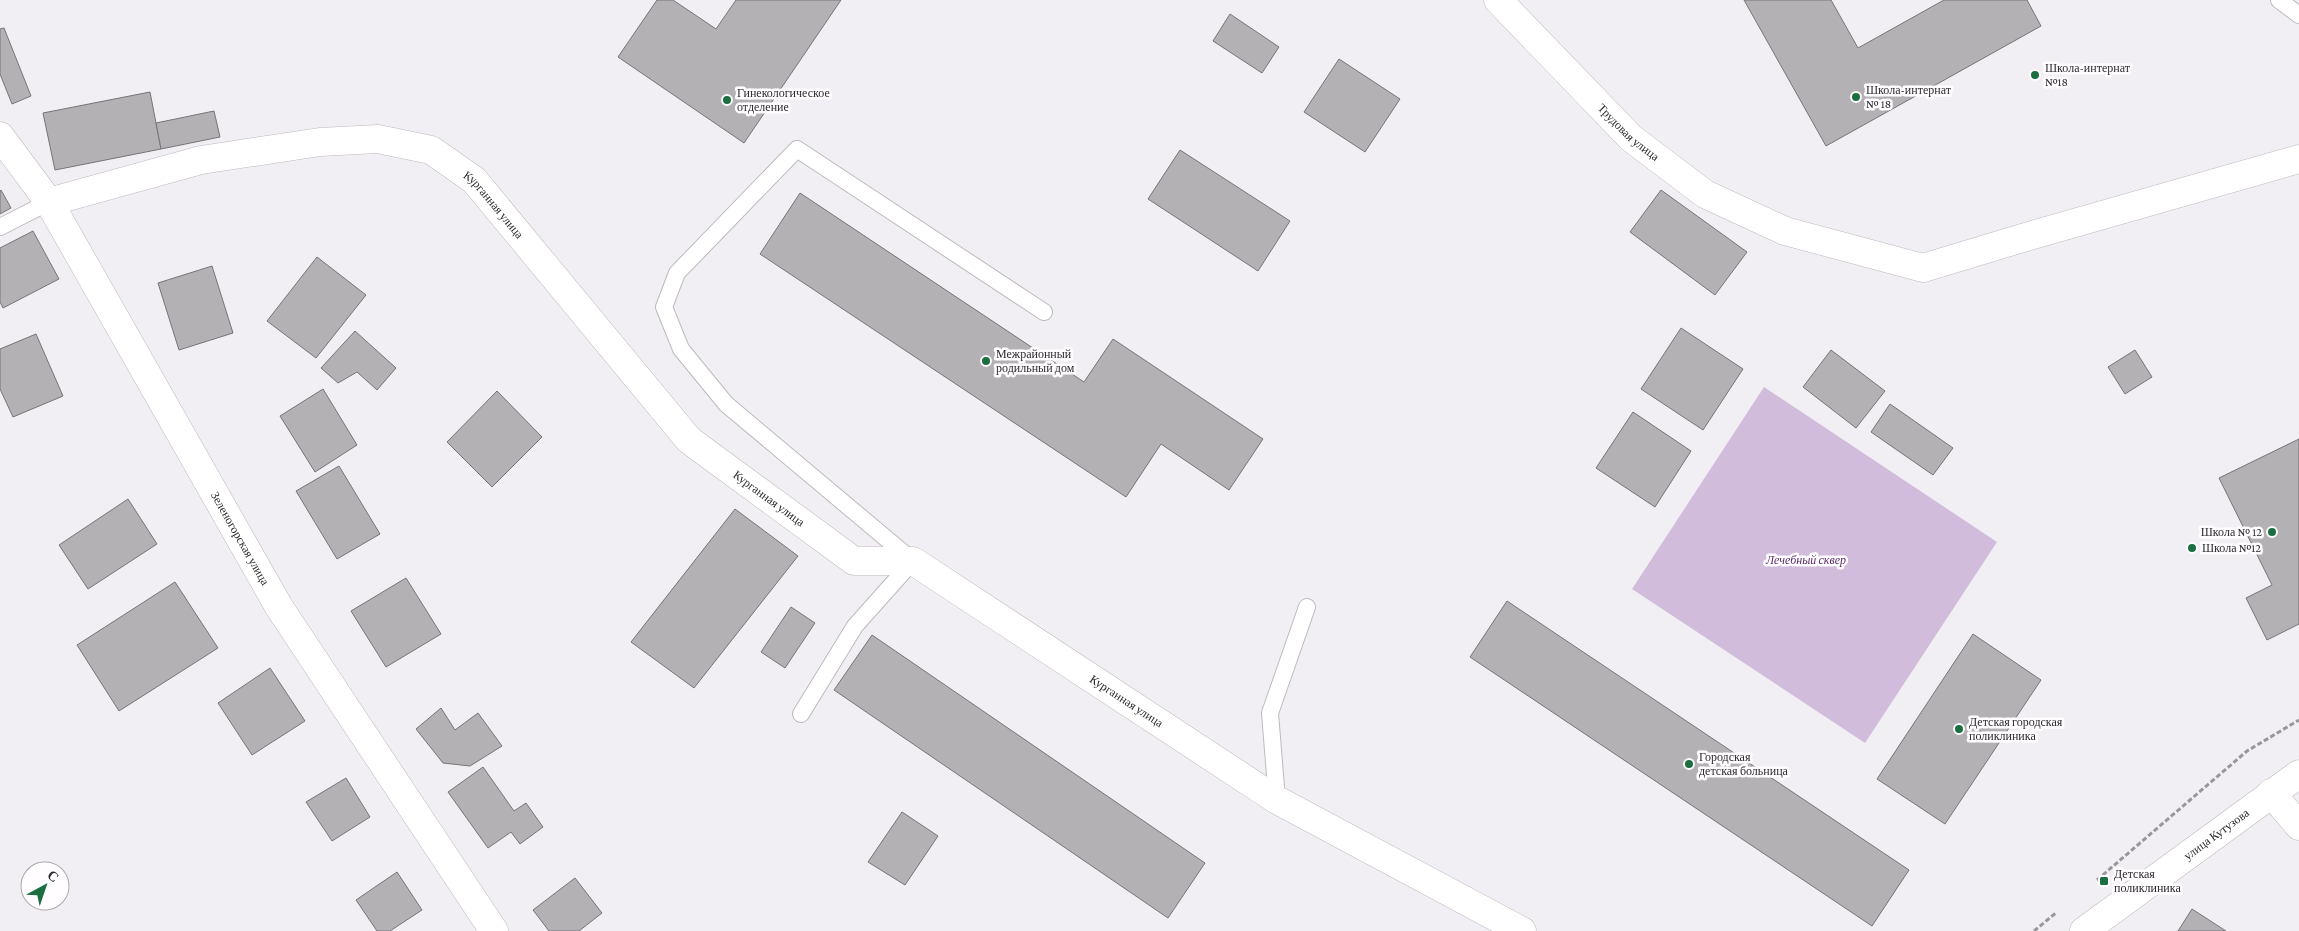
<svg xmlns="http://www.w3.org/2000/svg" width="2299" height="931" font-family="'Crimson Pro',serif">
	<rect width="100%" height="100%" fill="#f2eff4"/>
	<polygon fill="#d2bcdb" points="1764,387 1997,542 1865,743 1632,589"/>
	<g fill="#b4b1b5" stroke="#777478">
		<polygon points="657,0 673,0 716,29 736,0 841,0 744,143 618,57"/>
		<polygon points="1744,0 1831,0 1858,48 1944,0 2027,0 2041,26 1826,146"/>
		<polygon points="1230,14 1279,47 1262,73 1213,41"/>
		<polygon points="4,28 31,96 12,104 0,74 0,29"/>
		<polygon points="1339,59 1400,99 1365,152 1304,112"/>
		<polygon points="150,92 161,149 55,170 43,113"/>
		<polygon points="214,111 220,137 161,149 156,123"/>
		<polygon points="1180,150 1290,221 1258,271 1148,199"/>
		<polygon points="1,190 11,208 0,214 0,191"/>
		<polygon points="1661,190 1747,252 1715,295 1630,232"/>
		<polygon points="800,193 1084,382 1113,339 1263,439 1229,490 1161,444 1126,497 760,254"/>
		<polygon points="33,231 59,279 3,308 0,302 0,248"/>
		<polygon points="317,257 366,295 316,358 267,321"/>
		<polygon points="212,266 233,333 179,350 158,283"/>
		<polygon points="1681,328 1743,369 1703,430 1641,389"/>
		<polygon points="355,331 396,368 377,390 357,372 338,383 321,368"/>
		<polygon points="36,334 63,396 13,417 0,389 0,349"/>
		<polygon points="1831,350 1885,391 1856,428 1803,387"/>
		<polygon points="2135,350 2152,377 2125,394 2108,367"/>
		<polygon points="323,389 357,445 315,472 280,416"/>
		<polygon points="497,391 542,437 492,487 447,442"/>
		<polygon points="1890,404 1953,448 1933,475 1871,432"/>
		<polygon points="1633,412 1691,451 1655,507 1596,468"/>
		<polygon points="2299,439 2299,624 2267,640 2246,598 2272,585 2219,478"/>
		<polygon points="339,466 380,534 337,559 296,491"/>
		<polygon points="128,499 157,544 88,589 59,545"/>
		<polygon points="735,509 798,556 694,688 631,642"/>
		<polygon points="406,578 441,634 386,667 351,611"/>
		<polygon points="175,582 218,648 119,711 77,645"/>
		<polygon points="1507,601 1909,870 1872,926 1470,657"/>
		<polygon points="791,607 815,623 785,668 761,652"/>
		<polygon points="1973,634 2041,680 1945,824 1877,779"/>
		<polygon points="872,635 1205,863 1168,918 834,690"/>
		<polygon points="270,668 305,721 252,755 218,703"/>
		<polygon points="441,708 455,730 478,713 502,746 470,766 443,763 416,729"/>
		<polygon points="483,767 514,811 526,803 543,827 520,844 511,832 488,848 448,792"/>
		<polygon points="346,778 370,817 332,841 306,802"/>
		<polygon points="902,812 938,836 905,885 868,862"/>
		<polygon points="397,872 422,910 390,931 377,931 356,900"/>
		<polygon points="575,878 602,913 579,931 549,931 533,910"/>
		<polygon points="2192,909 2226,931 2178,931"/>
	</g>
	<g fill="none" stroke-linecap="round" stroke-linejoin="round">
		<defs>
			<g id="lane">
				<polyline points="2279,0 2299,15"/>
				<polyline points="0,227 49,202"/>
				<polyline points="801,714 855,626 913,561 726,404 681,349 664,307 677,273 797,149 1044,312"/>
				<polyline points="1277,800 1270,713 1307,607"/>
			</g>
			<g id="street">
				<path id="s1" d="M1498 0 1631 138 1705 194 1785 231 1923 268 2036 234 2299 159"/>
				<path id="s2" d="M0 136 49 202 279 607 494 931"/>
				<path id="s3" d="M49 202 201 160 320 142 378 139 431 150 474 180 689 440 854 561H913L1277 800 1522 931"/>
				<polyline points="2271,793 2299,826"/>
				<path id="s4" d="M2084 931 2299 774"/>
			</g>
		</defs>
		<use href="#lane" stroke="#bdbabf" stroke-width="18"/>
		<use href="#street" stroke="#bdbabf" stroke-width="29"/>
		<g stroke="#99979a" stroke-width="3" stroke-dasharray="5 2.5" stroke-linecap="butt">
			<polyline points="2097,880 2247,751 2299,720"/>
			<polyline points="2034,931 2057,912"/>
		</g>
		<use href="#lane" stroke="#fff" stroke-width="16"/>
		<use href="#street" stroke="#fff" stroke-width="28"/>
	</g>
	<g fill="#1b6e40" stroke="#fffdff" stroke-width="2">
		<circle cx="2035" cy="75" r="5"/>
		<circle cx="1856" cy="97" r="5"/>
		<circle cx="727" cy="100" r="5"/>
		<circle cx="986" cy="361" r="5"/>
		<circle cx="2272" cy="532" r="5"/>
		<circle cx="2192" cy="548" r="5"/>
		<circle cx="1959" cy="729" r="5"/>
		<circle cx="1689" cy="764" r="5"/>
		<rect x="2099" y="876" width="10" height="10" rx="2.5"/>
	</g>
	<g text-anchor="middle" stroke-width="5" stroke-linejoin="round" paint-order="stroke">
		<g font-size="12" fill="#2c2b2c" stroke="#fffdff" text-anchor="start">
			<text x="2045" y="72">Школа-интернат<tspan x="2045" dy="14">№18</tspan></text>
			<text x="1866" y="94">Школа-интернат<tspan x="1866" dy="14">№ 18</tspan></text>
			<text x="737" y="97">Гинекологическое<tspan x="737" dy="14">отделение</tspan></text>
			<text x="996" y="358">Межрайонный<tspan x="996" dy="14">родильный дом</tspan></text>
			<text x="2262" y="536" text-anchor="end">Школа № 12</text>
			<text x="2202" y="552">Школа №12</text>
			<text x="1969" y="726">Детская городская<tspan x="1969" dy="14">поликлиника</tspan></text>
			<text x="1699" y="761">Городская<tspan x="1699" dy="14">детская больница</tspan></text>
			<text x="2114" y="878">Детская<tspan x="2114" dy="14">поликлиника</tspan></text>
		</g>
		<g font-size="12" fill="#2c2b2c" stroke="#fffdff">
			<text dy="4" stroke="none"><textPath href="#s1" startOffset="186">Трудовая улица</textPath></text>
			<text dy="4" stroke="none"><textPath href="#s3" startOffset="474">Курганная улица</textPath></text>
			<text dy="4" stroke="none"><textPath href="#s3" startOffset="879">Курганная улица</textPath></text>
			<text dy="4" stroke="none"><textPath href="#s2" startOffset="469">Зеленогорская улица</textPath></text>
			<text dy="4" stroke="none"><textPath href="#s3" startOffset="1299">Курганная улица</textPath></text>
			<text dy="4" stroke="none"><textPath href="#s4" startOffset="164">улица Кутузова</textPath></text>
		</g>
		<g font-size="12" font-style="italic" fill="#5a3169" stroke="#fffdff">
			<text x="1806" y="564">Лечебный сквер</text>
		</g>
	</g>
	<g transform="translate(45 886) rotate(40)"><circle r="24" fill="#fffdff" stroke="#aba9ab"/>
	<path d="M0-4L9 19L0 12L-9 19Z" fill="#1b6e40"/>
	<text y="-8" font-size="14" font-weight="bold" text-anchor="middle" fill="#2c2b2c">С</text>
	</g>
</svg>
